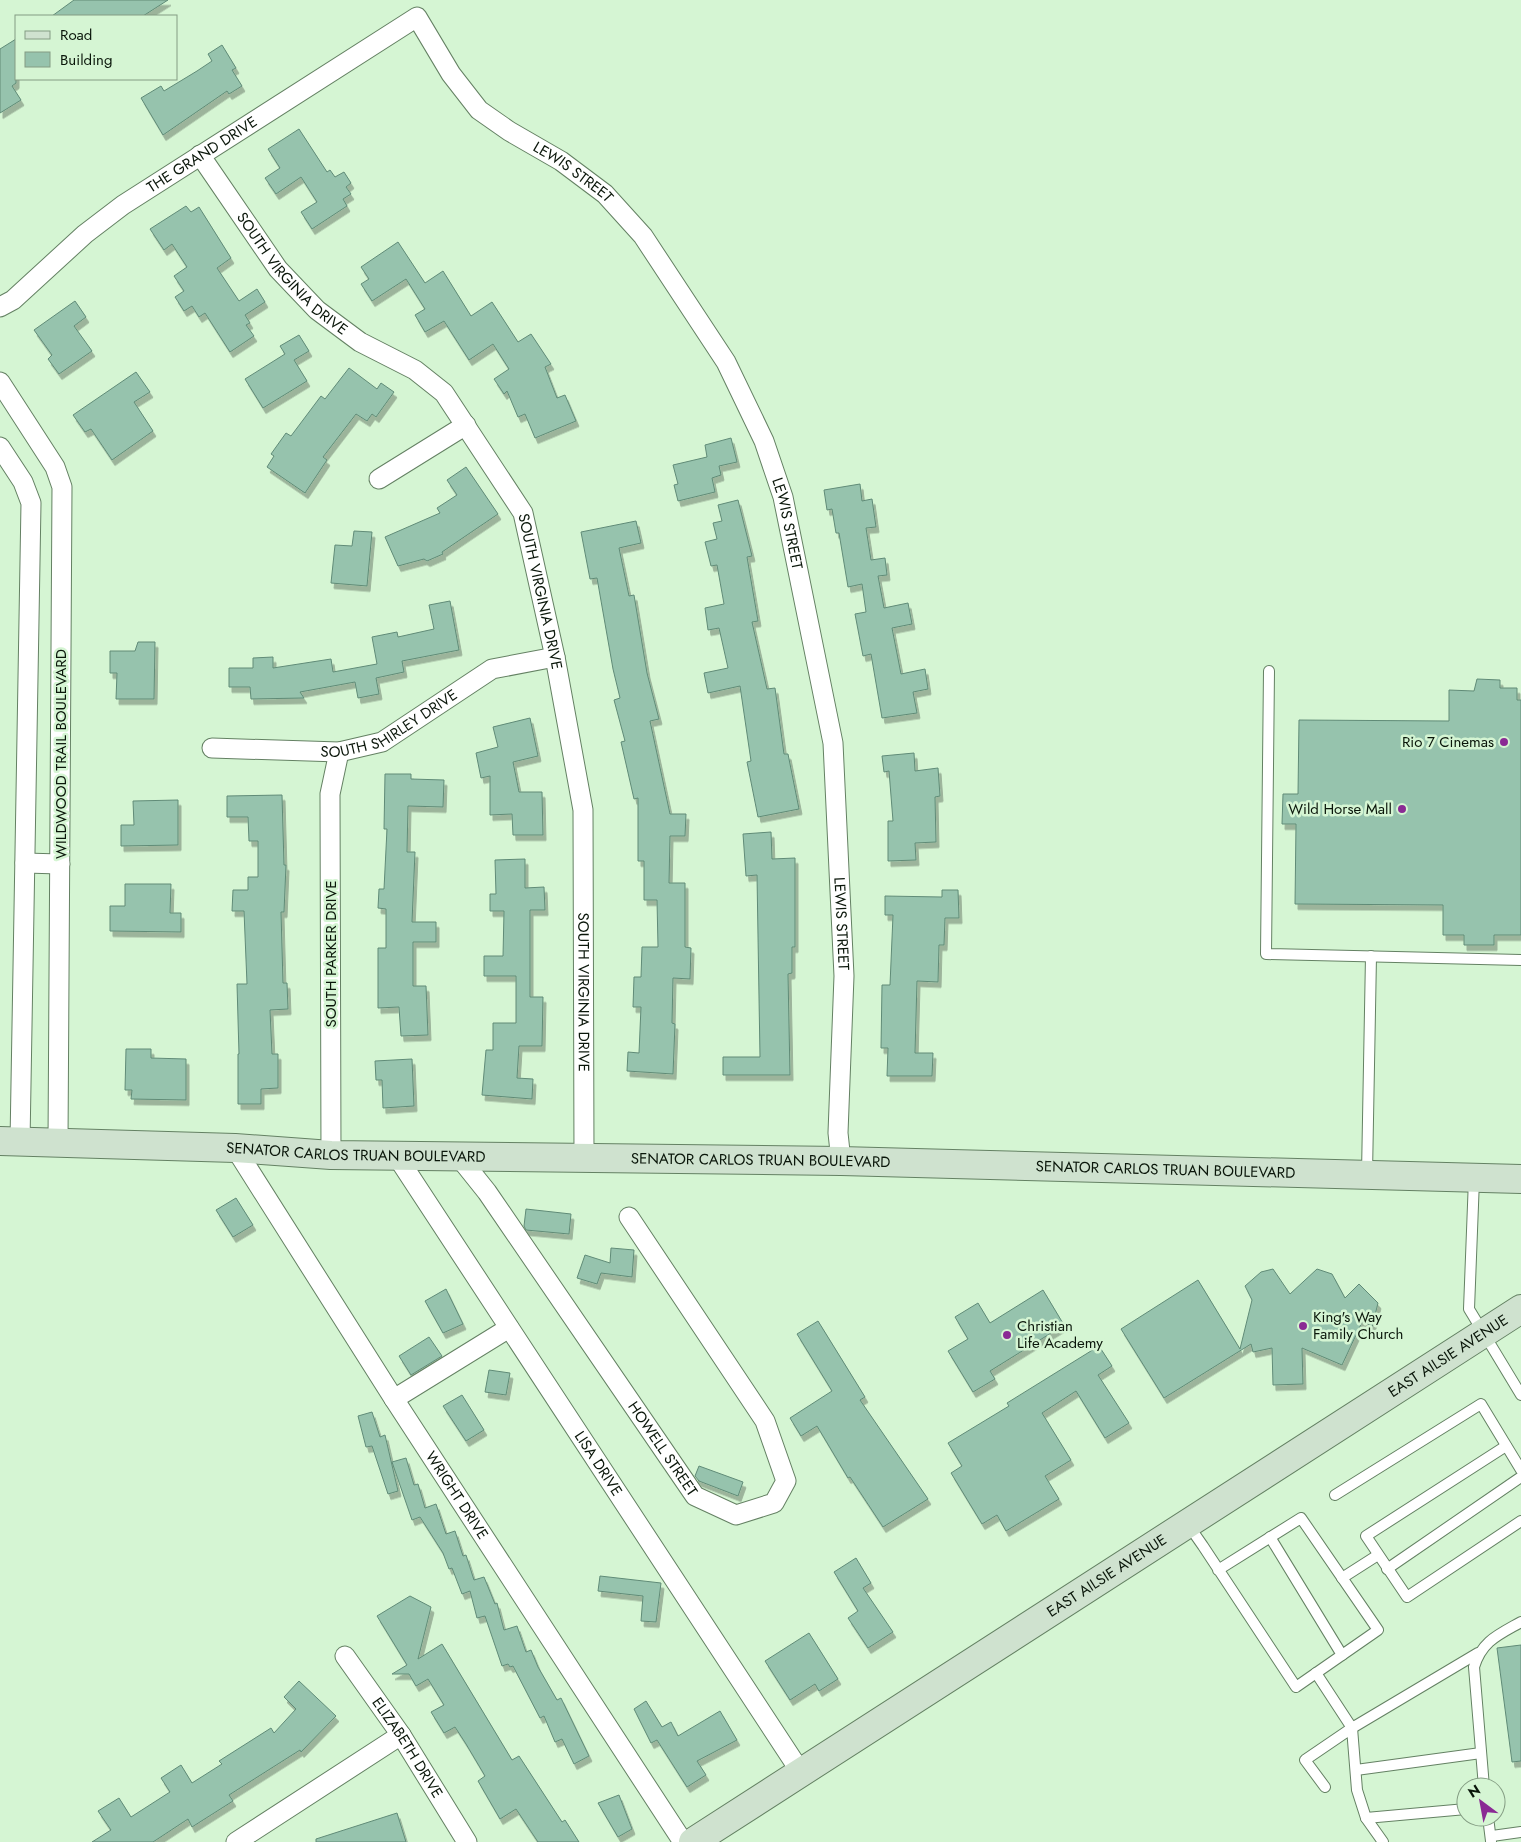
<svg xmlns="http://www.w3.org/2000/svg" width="1521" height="1842" font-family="Jost,sans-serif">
	<defs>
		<filter id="shadow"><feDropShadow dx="3" dy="5.5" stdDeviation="0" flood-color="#0004"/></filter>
	</defs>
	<rect width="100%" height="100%" fill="#d5f5d3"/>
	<g fill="#96c3ad" stroke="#608b77" filter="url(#shadow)">
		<polygon points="74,0 168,0 143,16 52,16"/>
		<polygon points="16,39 16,83 12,86 21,100 0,113 0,49"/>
		<polygon points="222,45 236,68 232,70 242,86 229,94 227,91 163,135 141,98 161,86 164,91 197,71 212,61 208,54"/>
		<polygon points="299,129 327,172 330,170 335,177 344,172 351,183 346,187 351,194 343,199 347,206 312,229 301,212 317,202 301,177 276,194 265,178 280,168 268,149"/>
		<polygon points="186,206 191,212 199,207 231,258 217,268 239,301 257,289 265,302 245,315 250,323 246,325 254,336 230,352 205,313 199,317 192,306 184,311 175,297 184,291 174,276 187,267 172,244 164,250 150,229"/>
		<polygon points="398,242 425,283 443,271 471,316 492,302 518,342 531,334 551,364 545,367 557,398 565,395 576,421 535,438 525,414 518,417 507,391 504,394 494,379 509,369 493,344 469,360 444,321 425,332 415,315 425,309 406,279 372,301 361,284 369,279 361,267"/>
		<polygon points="75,301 86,317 74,326 92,351 59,374 48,359 52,355 34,330"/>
		<polygon points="299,335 309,351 294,360 307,381 263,408 245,379 285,354 280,346"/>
		<polygon points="349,368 377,389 381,383 394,392 376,417 372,414 367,421 356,414 323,457 327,460 305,493 267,467 274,456 271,454 286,433 291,436 321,396 325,399"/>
		<polygon points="136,372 150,392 134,402 153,431 112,460 91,429 85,432 73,415"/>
		<polygon points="731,438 737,462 719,466 721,475 712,478 715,492 678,501 674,485 678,484 673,465 707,457 705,445"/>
		<polygon points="466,467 498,514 442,552 443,554 427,561 424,559 398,566 385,537 440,513 437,508 457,495 447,480"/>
		<polygon points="860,484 862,501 872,499 876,527 866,528 871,560 885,558 887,575 878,576 884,608 908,603 912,624 892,628 901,674 925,669 928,689 913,692 917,713 882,718 871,654 863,656 855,614 866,612 862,584 848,587 839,533 836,533 832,509 827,510 824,490"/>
		<polygon points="738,500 752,556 747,557 758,621 752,622 767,689 775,688 784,754 788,754 799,809 758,817 747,762 751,761 740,686 708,693 704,673 728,668 719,628 708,630 705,608 724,604 717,565 711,566 705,542 717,539 713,523 722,521 718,505"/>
		<polygon points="636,521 641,543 619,548 629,596 634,595 647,673 659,719 650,721 670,814 686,814 685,836 670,836 669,883 685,883 685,947 691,948 690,979 673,978 672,1023 675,1024 673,1074 627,1071 628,1052 639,1053 641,1007 633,1007 634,977 641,977 642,947 658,947 657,900 644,900 644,861 638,861 638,798 634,799 621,742 625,741 614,700 620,698 613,669 597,578 590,579 581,532"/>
		<polygon points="354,531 372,532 367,586 331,583 335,545 352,546"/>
		<polygon points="450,601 459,650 402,661 404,672 376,678 379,694 358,698 355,682 300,692 304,698 251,699 250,687 229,687 229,668 253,668 253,658 273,657 273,668 331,659 333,672 377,664 372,637 397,632 398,637 434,629 429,605"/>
		<polygon points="138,642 155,642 154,699 116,699 117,673 110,673 110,651 135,651"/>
		<polygon points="1477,679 1500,680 1500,688 1517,688 1517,700 1521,700 1521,935 1494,935 1494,945 1464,945 1464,935 1443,935 1443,905 1295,904 1296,824 1282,824 1283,794 1298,794 1299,720 1449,721 1449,690 1474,691"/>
		<polygon points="530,718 538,756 513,762 519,792 542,792 543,835 513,835 512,814 490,815 490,776 481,778 476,753 498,747 493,727"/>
		<polygon points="914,753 915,771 938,768 940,796 935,797 936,842 915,843 916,860 888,861 888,821 893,821 889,771 884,772 882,756"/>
		<polygon points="385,774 411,774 411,779 444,780 443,807 408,806 407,852 415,852 412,922 436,922 436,942 413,942 413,986 426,986 428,1035 401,1036 399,1007 378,1008 378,948 386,948 386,909 378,908 379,889 384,889 387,829 384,829"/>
		<polygon points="282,795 284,865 286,865 284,912 281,912 283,983 287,983 288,1009 270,1010 272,1054 278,1054 278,1088 261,1089 261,1104 238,1104 238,1054 239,1054 237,984 247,984 244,911 232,911 233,890 248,890 248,877 258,877 258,841 249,841 248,817 227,817 227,796"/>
		<polygon points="178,800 178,845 121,846 121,825 134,825 133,801"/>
		<polygon points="771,832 772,859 795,858 795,947 792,947 792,973 788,974 790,1075 723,1075 723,1057 760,1057 757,875 746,876 743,834"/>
		<polygon points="525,859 525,888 544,887 545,910 530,910 530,997 543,997 542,1046 519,1046 517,1078 533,1079 532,1099 482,1095 486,1050 493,1050 493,1023 516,1023 516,976 484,976 484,956 503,956 504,911 490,911 490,894 496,894 495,860"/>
		<polygon points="125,884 171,884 170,913 181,913 181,932 110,931 110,906 125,906"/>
		<polygon points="942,890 958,890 959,918 945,918 944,945 939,945 938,982 917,981 915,1053 933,1053 932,1076 887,1076 888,1048 881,1048 882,985 890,985 893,915 885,915 885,896 942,897"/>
		<polygon points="126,1049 151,1049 151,1058 186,1059 186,1100 131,1099 132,1090 125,1090"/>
		<polygon points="412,1059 414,1106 383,1108 382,1080 376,1080 375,1061"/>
		<polygon points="236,1198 253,1225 233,1237 216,1210"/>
		<polygon points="526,1209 571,1214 569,1234 526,1230 524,1226"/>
		<polygon points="611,1248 634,1250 632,1277 601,1273 597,1284 577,1278 585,1255 610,1263"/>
		<polygon points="1273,1269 1290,1294 1317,1269 1332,1274 1345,1298 1359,1284 1378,1303 1372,1327 1363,1320 1342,1365 1302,1348 1303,1384 1273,1385 1272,1348 1253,1352 1251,1344 1164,1398 1121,1329 1198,1280 1240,1349 1252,1300 1245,1286 1261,1272"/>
		<polygon points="446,1289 463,1324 443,1333 425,1301"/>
		<polygon points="1043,1290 1064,1325 990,1371 995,1379 973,1392 948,1351 968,1339 955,1317 978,1303 990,1323"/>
		<polygon points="818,1321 865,1397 860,1400 928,1499 883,1527 850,1477 848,1478 817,1426 801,1436 790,1418 832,1391 797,1334"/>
		<polygon points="429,1337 442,1356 411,1375 399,1356"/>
		<polygon points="1099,1346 1112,1366 1098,1375 1129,1423 1105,1438 1076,1391 1042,1413 1071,1460 1045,1476 1059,1499 1006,1531 997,1515 982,1524 951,1473 962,1466 948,1443 1009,1406 1007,1403"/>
		<polygon points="489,1370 510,1373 506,1395 485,1392"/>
		<polygon points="462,1395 484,1430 466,1441 443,1406"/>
		<polygon points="372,1412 380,1437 385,1435 398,1491 388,1494 372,1446 366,1447 358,1416"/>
		<polygon points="406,1458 414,1485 418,1484 425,1508 436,1504 446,1534 455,1531 463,1556 466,1555 474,1580 484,1577 495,1604 497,1603 504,1630 517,1626 526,1652 531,1650 538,1667 557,1700 561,1698 589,1756 574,1764 562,1739 555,1742 544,1716 540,1718 513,1666 510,1667 508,1664 502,1666 485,1616 477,1618 470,1591 462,1594 452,1568 449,1569 443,1553 420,1517 412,1520 392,1462"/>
		<polygon points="699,1466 743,1482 738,1496 699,1481 695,1476"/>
		<polygon points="856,1558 871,1583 863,1588 893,1632 868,1648 848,1618 858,1611 834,1572"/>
		<polygon points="600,1576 661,1583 656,1622 641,1621 643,1596 598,1591"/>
		<polygon points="410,1596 431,1607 418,1659 442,1644 512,1760 519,1756 562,1822 565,1820 579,1842 538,1842 516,1809 500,1819 478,1781 485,1776 466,1744 455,1727 444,1733 431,1712 444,1705 428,1679 416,1686 409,1674 392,1674 407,1665 377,1616"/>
		<polygon points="809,1633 838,1679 819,1691 815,1684 790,1700 765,1661"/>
		<polygon points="1521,1645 1521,1761 1512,1762 1497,1648"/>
		<polygon points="299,1681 336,1716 301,1752 300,1750 229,1795 233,1801 192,1827 188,1819 153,1842 92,1842 111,1830 98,1811 119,1798 131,1817 170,1792 161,1778 181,1765 192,1783 222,1764 219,1761 271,1728 274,1733 296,1709 284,1697"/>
		<polygon points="646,1701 662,1727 671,1722 678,1736 720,1711 737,1740 697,1761 706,1775 687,1787 657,1740 651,1743 634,1709"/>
		<polygon points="619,1795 632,1829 618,1837 598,1803"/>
		<polygon points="397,1813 406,1842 316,1842 316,1839"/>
	</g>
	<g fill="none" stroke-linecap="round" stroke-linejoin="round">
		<defs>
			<g id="lane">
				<polyline points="1269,671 1266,954 1521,960"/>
				<polyline points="1367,1174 1371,956"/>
				<polyline points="1474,1179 1469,1309 1521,1395"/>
				<polyline points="1506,1446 1366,1536 1407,1597 1521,1521"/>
				<polyline points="1335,1495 1481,1404 1521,1470"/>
				<polyline points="1189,1526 1203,1546 1296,1687 1378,1630 1301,1518 1218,1570"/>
				<polyline points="1270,1537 1342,1655"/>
				<polyline points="1387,1569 1521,1477"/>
				<polyline points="1342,1578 1378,1555"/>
				<polyline points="1316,1673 1352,1728 1478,1653"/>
				<polyline points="1356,1770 1481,1753"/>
				<polyline points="1325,1787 1305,1760 1352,1728 1357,1790 1366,1818 1383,1842"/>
				<path d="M1484 1787 1474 1667C1482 1641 1498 1635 1521 1622"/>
				<polyline points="1488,1817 1491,1841"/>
				<polyline points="1366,1818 1466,1809"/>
				<polyline points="1492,1836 1521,1832"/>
			</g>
			<g id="street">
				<path id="s1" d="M200 155 278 269 317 310 360 342 415 370 444 393 523 513 555 657 583 810 584 1158"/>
				<path id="s2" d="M0 307 13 300 85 234 123 205 417 17 451 74 479 110 509 131 561 161 605 194 643 236 726 362 764 441 783 497 833 743 844 976 838 1133 841 1161"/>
				<polyline points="0,382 55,467 62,487 58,1142"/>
				<polyline points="0,447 23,482 31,503 20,1142"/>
				<polyline points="379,479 466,425"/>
				<path id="s3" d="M212 748 339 752 382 742 492 669 555 657"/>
				<polyline points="25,863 60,864"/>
				<path id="s4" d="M235 1148 394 1399 683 1842"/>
				<polyline points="331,1155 330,794 339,752"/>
				<path id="s5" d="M396 1155 800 1771"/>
				<path id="s6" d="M459 1157 487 1192 695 1496 736 1515 774 1503 786 1481 765 1421 629 1217"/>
				<polyline points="394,1399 509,1328"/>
				<path id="s7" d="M345 1656 401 1735 467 1842"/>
				<polyline points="236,1842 401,1735"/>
			</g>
			<g id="secondary">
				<path id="s8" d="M0 1141 235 1148 331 1155 841 1161 1521 1179"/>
				<path id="s9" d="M693 1842 1521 1309"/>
			</g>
		</defs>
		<use href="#lane" stroke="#648163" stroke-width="12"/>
		<use href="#street" stroke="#648163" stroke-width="21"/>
		<use href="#secondary" stroke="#648163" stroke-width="30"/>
		<use href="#lane" stroke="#fff" stroke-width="10"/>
		<use href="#street" stroke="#fff" stroke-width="19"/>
		<use href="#secondary" stroke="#cfe2cf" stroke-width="28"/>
	</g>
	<g fill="#8a2a94" stroke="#d5f5d3" stroke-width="2">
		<circle cx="1504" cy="742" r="5"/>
		<circle cx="1402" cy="809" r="5"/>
		<circle cx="1303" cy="1326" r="5"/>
		<circle cx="1007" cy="1335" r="5"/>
	</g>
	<g text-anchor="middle" stroke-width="5" stroke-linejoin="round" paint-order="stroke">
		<g font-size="15" fill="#0a160a" stroke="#d5f5d3">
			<text dy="5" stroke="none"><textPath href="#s2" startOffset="254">THE GRAND DRIVE</textPath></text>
			<text dy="5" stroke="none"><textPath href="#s2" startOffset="734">LEWIS STREET</textPath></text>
			<text dy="5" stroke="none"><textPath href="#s1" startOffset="151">SOUTH VIRGINIA DRIVE</textPath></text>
			<text dy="5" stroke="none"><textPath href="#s2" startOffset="1154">LEWIS STREET</textPath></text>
			<text dy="5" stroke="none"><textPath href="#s1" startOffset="571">SOUTH VIRGINIA DRIVE</textPath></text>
			<text dy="5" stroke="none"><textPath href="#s3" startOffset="184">SOUTH SHIRLEY DRIVE</textPath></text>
			<text transform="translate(61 754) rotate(-90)" y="5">WILDWOOD TRAIL BOULEVARD</text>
			<text dy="5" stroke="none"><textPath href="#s2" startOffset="1559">LEWIS STREET</textPath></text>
			<text transform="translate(331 954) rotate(-90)" y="5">SOUTH PARKER DRIVE</text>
			<text dy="5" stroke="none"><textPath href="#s1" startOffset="976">SOUTH VIRGINIA DRIVE</textPath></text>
			<text dy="5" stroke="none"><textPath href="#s8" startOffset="356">SENATOR CARLOS TRUAN BOULEVARD</textPath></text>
			<text dy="5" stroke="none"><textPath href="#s8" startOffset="761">SENATOR CARLOS TRUAN BOULEVARD</textPath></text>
			<text dy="5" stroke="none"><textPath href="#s8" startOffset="1166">SENATOR CARLOS TRUAN BOULEVARD</textPath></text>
			<text dy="5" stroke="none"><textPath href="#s9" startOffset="898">EAST AILSIE AVENUE</textPath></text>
			<text dy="5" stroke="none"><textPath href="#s6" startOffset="356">HOWELL STREET</textPath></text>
			<text dy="5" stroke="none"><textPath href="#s5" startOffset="369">LISA DRIVE</textPath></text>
			<text dy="5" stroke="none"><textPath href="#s4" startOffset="412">WRIGHT DRIVE</textPath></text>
			<text dy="5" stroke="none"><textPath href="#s9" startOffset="492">EAST AILSIE AVENUE</textPath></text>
			<text dy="5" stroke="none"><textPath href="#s7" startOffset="111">ELIZABETH DRIVE</textPath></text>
		</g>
		<g font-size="15" fill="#0a160a" stroke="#d5f5d3" text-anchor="end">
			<text x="1494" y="747">Rio 7 Cinemas</text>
			<text x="1392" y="814">Wild Horse Mall</text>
			<text x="1313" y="1322" text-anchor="start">King's Way<tspan x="1313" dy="17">Family Church</tspan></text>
			<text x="1017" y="1331" text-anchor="start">Christian<tspan x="1017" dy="17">Life Academy</tspan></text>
		</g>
	</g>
	<rect x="15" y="15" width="162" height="65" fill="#d5f5d3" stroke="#849c83"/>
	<rect x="25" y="31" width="25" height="8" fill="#cfe2cf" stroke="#849c83"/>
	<text x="60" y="40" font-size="15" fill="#0a160a">Road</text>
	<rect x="25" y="52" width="25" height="15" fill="#96c3ad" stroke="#849c83"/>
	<text x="60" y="65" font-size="15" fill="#0a160a">Building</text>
	<g transform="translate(1481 1802) rotate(328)"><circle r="24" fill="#d5f5d3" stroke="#849c83"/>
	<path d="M0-4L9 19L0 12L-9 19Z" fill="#8a2a94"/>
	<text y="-8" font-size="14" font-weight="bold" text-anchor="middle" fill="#0a160a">N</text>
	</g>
</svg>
